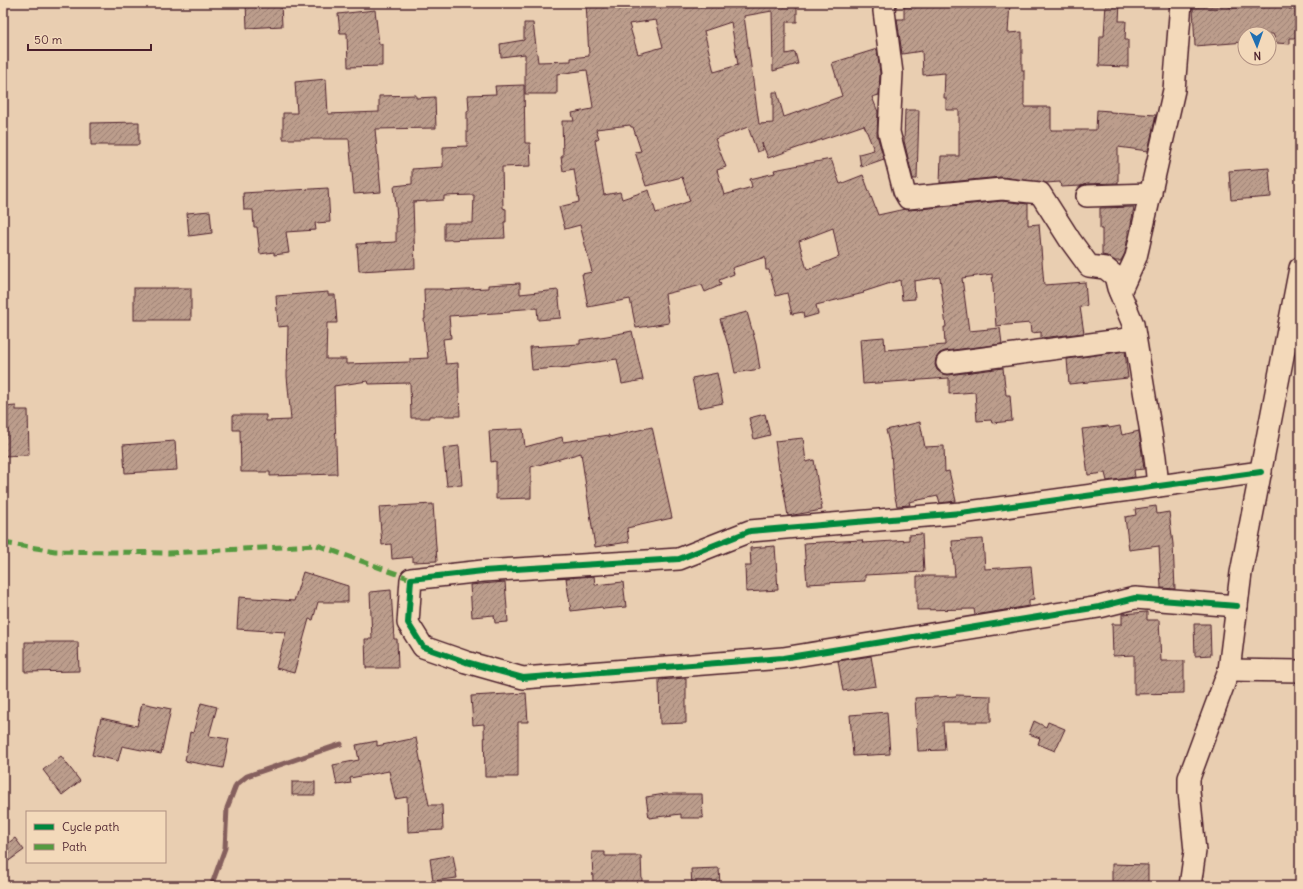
<svg xmlns="http://www.w3.org/2000/svg" width="1303" height="889" font-family="Delius,sans-serif">
	<defs>
		<pattern id="building-hatch" width="6" height="6" patternUnits="userSpaceOnUse"><rect width="6" height="6" fill="#bc9d8c"/><path d="M-1 1l2-2M0 6l6-6M5 7l2-2" fill="none" stroke="#9b7f73"/></pattern>
	</defs>
	<rect width="100%" height="100%" fill="#e9ceb1"/>
	<filter id="ink" filterUnits="userSpaceOnUse"><feTurbulence type="fractalNoise" baseFrequency=".025" numOctaves="2"/><feDisplacementMap in="SourceGraphic" scale="8" xChannelSelector="R" yChannelSelector="G"/><feConvolveMatrix kernelMatrix="1 2 1 2 8 2 1 2 1" color-interpolation-filters="sRGB"/></filter>
	<g filter="url(#ink)">
		<g fill="none" stroke-linecap="round" stroke-linejoin="round">
			<polyline stroke="#855f5d" stroke-width="5" points="210,886 212,884 225,848 227,808 236,785 247,776 341,744"/>
		</g>
		<g fill="url(#building-hatch)" stroke="#4a1f2b" fill-rule="evenodd">
			<polygon points="246,3 281,3 282,26 247,28"/>
			<path d="M586 3H797V22H786V54L795 52 798 64 773 71 772 11 744 16 759 124 773 123V92H777L784 117 842 96 832 63 877 49 880 73 879 95 872 97 878 112 877 135 884 159 861 167 859 154 874 150 864 125 768 158 762 143 763 150 757 152 748 127 715 139 726 167 717 170 724 195 752 187 750 179 775 173 774 170 831 159 840 184 863 175 878 215 905 209 909 210 1002 201 1028 204V225L1039 224 1044 285 1085 282 1087 306 1080 307 1084 333 1041 338V332L1031 333 1030 323 996 326 992 274 962 278 969 331 1000 328 1002 344 945 351 940 353 936 358 935 365 937 370 942 374 948 375 1003 368 1006 395H1010L1012 421 992 423 991 420 977 421 975 392 949 394V378L863 384 860 339 884 337 885 350 945 345 944 327H946L940 277 914 281 915 299 902 300 900 280 863 292 864 293 816 305 818 314 804 318 803 312 792 314 787 293 776 296 769 270H766L765 257 732 268 734 274 719 280 721 285 705 292 702 285 665 294 669 323 636 328 630 299 588 307 582 274 592 272 580 225 565 229 559 207 579 202 574 169 563 171 561 157 563 156 562 121H574L572 113 592 109 593 107 587 70 557 74V94H525V54L501 57 500 44 524 40V23H533L538 62 571 61V58L589 56ZM656 20 663 47 638 54 629 24ZM731 22 738 65 714 72 704 31ZM630 125 631 127H633L641 151 635 152 646 186 682 177 690 201 656 213 649 190 622 199 620 192 604 195 595 140 599 138 596 129ZM833 228 839 257 807 270 799 241Z"/>
			<polygon points="929,3 1010,3 1008,33 1022,32 1022,70 1024,70 1024,107 1051,107 1051,130 1096,130 1097,110 1110,111 1110,112 1156,115 1148,151 1118,147 1118,183 1087,184 1081,186 1061,187 1060,182 1046,183 1001,177 940,183 941,156 959,156 959,110 946,110 946,98 944,98 945,73 923,75 922,51 902,54 897,19 904,19 904,7 929,5"/>
			<polygon points="1106,3 1120,3 1119,21 1126,21 1125,40 1128,40 1128,67 1099,66 1100,36 1104,36"/>
			<polygon points="1230,5 1230,8 1289,6 1289,9 1300,8 1300,38 1290,38 1290,44 1277,43 1273,34 1245,34 1245,42 1195,46 1193,7"/>
			<polygon points="375,10 379,44 382,44 382,66 348,67 347,33 340,33 338,14"/>
			<polygon points="326,79 328,114 379,112 379,96 416,95 416,98 435,97 436,128 375,129 381,192 354,194 349,139 283,139 283,113 297,113 295,82"/>
			<polygon points="524,85 525,143 530,143 531,166 502,167 503,208 506,209 506,222 504,222 505,238 444,240 444,223 473,223 474,195 444,196 444,200 413,202 415,268 359,271 357,244 396,242 396,217 397,217 394,186 412,184 412,169 443,167 443,147 467,146 467,111 469,111 468,95 496,94 495,86"/>
			<polygon points="905,110 919,110 917,179 913,179 904,141"/>
			<polygon points="139,122 139,145 91,145 91,123"/>
			<polygon points="1269,168 1271,197 1231,200 1229,171"/>
			<polygon points="328,188 330,222 315,223 316,230 286,232 289,253 274,255 274,252 260,254 257,227 254,227 253,210 244,210 243,193"/>
			<polygon points="1134,207 1130,230 1128,230 1128,237 1125,253 1121,261 1115,261 1107,256 1102,255 1102,229 1100,229 1100,208"/>
			<polygon points="210,211 212,233 189,236 187,213"/>
			<polygon points="520,283 520,294 558,290 561,318 538,320 537,308 510,310 510,312 449,316 451,338 443,339 446,364 458,363 460,416 429,416 429,418 411,418 410,383 369,384 368,381 334,386 337,474 270,476 270,472 241,472 240,430 233,430 233,415 266,415 266,421 291,420 287,376 288,326 278,327 276,296 328,292 328,295 335,295 337,323 327,323 326,359 346,359 346,364 410,362 410,359 428,358 424,319 425,319 424,289 444,289 444,290 488,288 488,285"/>
			<rect x="134" y="288" width="57" height="32"/>
			<polygon points="747,312 756,344 760,369 735,373 729,344 728,345 720,319"/>
			<polygon points="632,331 643,380 622,384 617,359 570,366 570,367 532,370 530,347 580,344 580,340 607,336"/>
			<polygon points="1125,351 1128,378 1069,384 1067,359"/>
			<polygon points="717,373 723,403 698,408 692,378"/>
			<polygon points="16,406 16,410 28,410 29,455 3,456 3,407"/>
			<polygon points="765,414 770,435 754,439 749,418"/>
			<polygon points="920,422 925,447 944,446 945,472 949,471 956,501 940,503 938,496 909,502 910,505 897,506 894,493 891,452 886,430"/>
			<polygon points="1108,426 1109,428 1120,426 1122,435 1139,431 1144,469 1134,470 1135,477 1107,481 1105,473 1088,475 1082,429"/>
			<polygon points="652,427 672,518 627,528 629,542 595,547 581,453 531,467 531,498 496,499 496,461 491,462 489,431 523,429 525,447 562,437 563,442 609,435 609,437"/>
			<polygon points="803,438 806,462 814,460 822,510 788,516 780,469 779,469 775,441"/>
			<polygon points="175,441 177,470 125,473 123,445"/>
			<polygon points="459,446 462,485 447,486 443,448"/>
			<polygon points="433,504 437,561 413,562 413,557 392,559 391,544 382,545 379,507"/>
			<polygon points="1156,506 1157,514 1169,512 1173,544 1175,589 1161,588 1159,546 1129,550 1125,517 1136,515 1135,509"/>
			<polygon points="922,534 924,572 865,575 865,581 807,584 804,543 862,540 863,543 909,540 909,535"/>
			<polygon points="983,539 985,569 1031,566 1034,599 1029,600 1029,606 975,615 974,609 917,610 917,576 955,576 952,541"/>
			<polygon points="775,546 778,590 746,592 745,566 751,566 750,548"/>
			<polygon points="303,572 348,586 348,602 318,602 313,620 309,619 294,673 276,668 286,632 237,629 239,597 294,601"/>
			<polygon points="594,576 595,585 623,582 626,607 603,609 602,607 571,611 566,578"/>
			<polygon points="505,582 508,622 495,623 494,615 472,617 470,585"/>
			<polygon points="391,590 394,639 397,639 398,668 366,668 365,639 372,639 370,592"/>
			<polygon points="1147,612 1147,620 1159,620 1161,661 1184,661 1184,693 1134,694 1134,655 1113,656 1112,624 1122,624 1122,614"/>
			<polygon points="1194,624 1210,624 1211,655 1195,656"/>
			<polygon points="25,642 78,642 79,671 25,672"/>
			<polygon points="871,656 876,686 843,691 838,661"/>
			<polygon points="686,678 686,723 660,724 659,680"/>
			<polygon points="526,693 528,722 518,722 518,777 485,777 484,724 473,725 471,696"/>
			<polygon points="956,695 991,696 991,722 943,722 945,750 918,751 915,698 956,696"/>
			<polygon points="142,703 171,709 161,754 122,746 118,761 92,755 101,718 137,726"/>
			<polygon points="201,703 217,707 209,736 229,739 223,768 185,761 190,732 193,733"/>
			<polygon points="887,712 890,754 853,756 850,715"/>
			<polygon points="1034,721 1046,727 1048,722 1065,729 1055,751 1038,744 1040,738 1029,734"/>
			<polygon points="416,738 429,805 442,805 443,830 408,832 407,797 395,799 389,771 350,778 351,783 337,785 333,765 359,760 356,745 377,741 377,746"/>
			<polygon points="61,756 80,781 62,795 43,770"/>
			<rect x="292" y="782" width="23" height="13"/>
			<polygon points="665,794 702,794 703,818 681,818 681,814 649,818 646,797"/>
			<polygon points="15,838 24,850 3,865 3,847"/>
			<polygon points="592,852 605,852 605,856 641,856 642,882 593,883"/>
			<polygon points="453,855 457,878 433,881 430,859"/>
			<polygon points="1112,864 1148,865 1148,886 1124,886 1125,882 1112,882"/>
			<polygon points="719,868 720,886 692,886 691,869"/>
		</g>
		<g fill="none" stroke-linecap="round" stroke-linejoin="round">
			<defs>
				<g id="minor">
					<polyline points="885,3 884,11 892,73 889,132 904,191 908,198 1002,189 1040,193 1070,240 1089,266 1105,268 1115,276 1118,288 1133,324 1155,457 1158,486"/>
					<polyline points="1087,196 1151,194"/>
					<polyline points="1120,292 1136,257 1174,90 1181,3"/>
					<polyline points="947,363 1135,338"/>
					<polyline points="1237,606 1135,598 1099,607 783,658 523,678 466,662 423,647 408,623 411,579 483,571 679,559 750,531 961,513 1261,472"/>
					<polyline points="1229,670 1300,671"/>
					<polyline points="1190,886 1195,851 1189,791 1189,778 1229,670 1241,573 1300,268"/>
				</g>
			</defs>
			<use href="#minor" stroke="#4a1f2b" stroke-width="24"/>
			<use href="#minor" stroke="#f3d9ba" stroke-width="21"/>
			<polyline stroke="#559a41" stroke-width="5" stroke-dasharray="10 5" stroke-linecap="butt" points="3,543 55,551 169,553 317,545 411,579"/>
			<defs>
				<polyline id="cycleway" points="1237,606 1135,598 1099,607 783,658 523,678 466,662 423,647 408,623 411,579 483,571 679,559 750,531 961,513 1261,472"/>
			</defs>
			<use href="#cycleway" stroke="#f3d9ba" stroke-width="8"/>
			<use href="#cycleway" stroke="#00873e" stroke-width="6"/>
		</g>
	</g>
	<rect width="1303" height="889" fill="none" stroke="#f3d9ba" stroke-width="16"/>
	<rect x="8" y="8" width="1287" height="873" fill="none" stroke="#4a1f2b" stroke-width="1.5" filter="url(#ink)"/>
	<rect x="26" y="811" width="140" height="52" fill="#f3d9ba" stroke="#af8f81"/>
	<rect x="34" y="824" width="20" height="6" fill="#00873e" stroke="#af8f81"/>
	<text x="62" y="831" font-size="12" fill="#4a1f2b">Cycle path</text>
	<rect x="34" y="844" width="20" height="6" fill="#559a41" stroke="#af8f81"/>
	<text x="62" y="851" font-size="12" fill="#4a1f2b">Path</text>
	<g transform="translate(1257 46) rotate(178)"><circle r="19" fill="#f3d9ba" stroke="#af8f81"/>
	<path d="M0-3L7 15L0 10L-7 15Z" fill="#1f6fb2"/>
	<text y="-6" font-size="11" font-weight="bold" text-anchor="middle" fill="#4a1f2b">N</text>
	</g>
	<path d="M28 44v6h123v-6" fill="none" stroke="#4a1f2b" stroke-width="2"/>
	<text x="34" y="44" font-size="12" fill="#4a1f2b" stroke="#f3d9ba" stroke-width="3" paint-order="stroke">50 m</text>
</svg>
